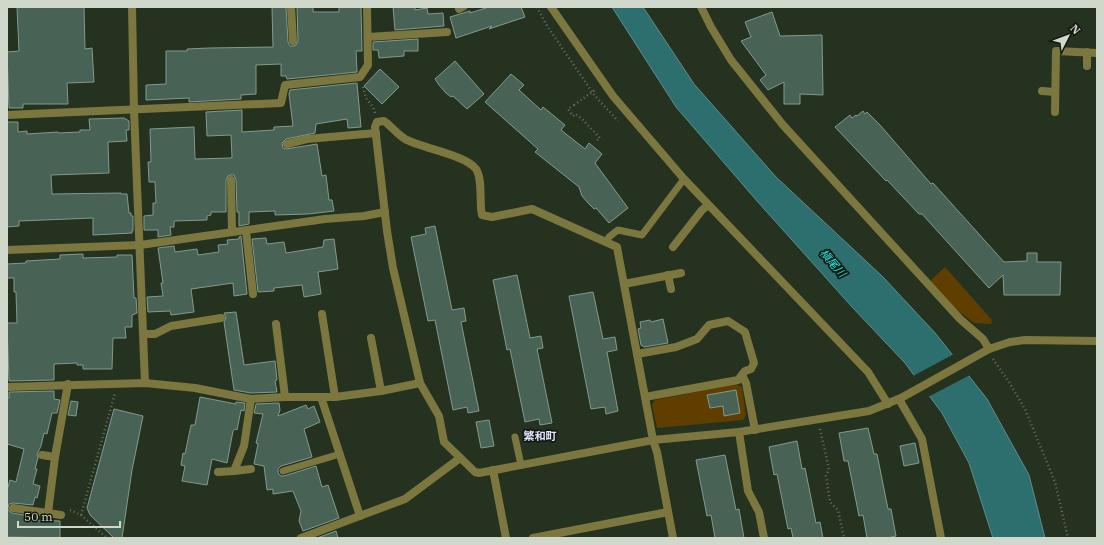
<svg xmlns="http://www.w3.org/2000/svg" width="1104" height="545" font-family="'IBM Plex Serif','Noto Sans JP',serif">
	<rect width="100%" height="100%" fill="#263220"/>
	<g fill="#5f3e00">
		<polygon points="945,267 992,320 991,324 974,323 956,309 930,281"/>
		<polygon points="736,384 742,387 746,415 743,420 657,428 652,405 655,400"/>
	</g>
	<polygon fill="#2d6f6e" stroke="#5e8e8a" points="612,7 643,7 694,84 776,177 883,277 936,334 987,399 1029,475 1045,538 993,538 969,463 942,413 905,363 853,308 757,201 676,107"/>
	<polygon fill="#263220" points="954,354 970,375 928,397 913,376"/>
	<g fill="#496256" stroke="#809b8e">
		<polygon points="17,7 84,7 85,49 92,48 94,82 67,83 68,104 23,104 23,108 9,108 7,52 19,51"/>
		<polygon points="272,7 286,7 288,42 290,46 293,46 296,45 298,41 297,7 313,7 313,12 339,12 339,7 361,7 362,51 356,51 357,72 287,79 286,76 281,76 281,64 256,65 256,94 241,95 241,99 189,102 189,98 146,100 146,85 166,84 166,51 187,51 187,49 209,48 273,47"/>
		<polygon points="393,7 415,7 415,10 427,8 428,14 443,13 444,26 395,30"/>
		<polygon points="489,7 521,7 525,17 489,29 492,26 456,38 450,17 470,11 470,13"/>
		<polygon points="772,12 780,36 822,35 823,95 800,94 800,104 784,104 784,82 768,90 760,80 766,75 741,41 751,37 745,22"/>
		<polygon points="418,39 418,51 404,51 404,56 379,58 378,50 373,50 373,42"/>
		<polygon points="455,61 484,94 467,109 453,96 451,97 446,93 439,85 435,79"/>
		<polygon points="380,69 399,87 382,104 364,86"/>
		<polygon points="511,74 524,85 519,90 541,110 543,107 565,125 561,130 585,149 589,143 602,154 595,163 628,208 609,223 596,208 594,209 589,204 582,196 579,187 535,152 538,149 485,102"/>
		<polygon points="357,83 361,127 348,128 347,119 316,124 315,133 286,139 282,143 283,148 286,149 317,144 322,176 326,175 329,200 332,200 334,211 308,214 275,215 275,211 249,212 249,224 239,226 239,212 237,212 236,180 234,175 231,175 228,176 226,180 226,212 211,212 211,215 207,216 207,220 174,221 174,227 170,227 171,235 158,237 158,230 144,230 144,216 153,215 153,203 156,203 155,182 149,182 148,162 151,162 150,129 194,127 195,159 231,158 232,157 231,135 207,136 206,112 242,110 242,132 274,130 274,127 293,126 289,94 290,90"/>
		<polygon points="863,111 865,114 867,112 880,125 931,184 933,183 1004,262 1027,261 1027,253 1037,253 1037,262 1061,262 1060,295 1004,295 1003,275 989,288 922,214 919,214 887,180 886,181 835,127 850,115 852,118 856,115 857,116"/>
		<polygon points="124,118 129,121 129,130 126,130 127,141 108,142 109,173 51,175 52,194 121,193 121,194 127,194 129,213 131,213 131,216 133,216 133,231 132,231 132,233 93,235 93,218 19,221 19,226 7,227 7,122 18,122 18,132 27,131 27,134 58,132 58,133 80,132 80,130 90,130 89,119"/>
		<polygon points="435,226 452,310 464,308 466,321 461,322 479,411 468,413 467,407 453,410 435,320 428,321 411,237 426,234 425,228"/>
		<polygon points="241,236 247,294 234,296 233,283 191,289 194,312 171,315 170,311 148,312 147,297 163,296 161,283 163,283 158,248 174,246 175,252 197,249 198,255 219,252 218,245 228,244 227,240 239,239 239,237"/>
		<polygon points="266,238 267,244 284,242 286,253 323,247 324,240 334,239 338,269 318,272 321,294 304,297 302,285 274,288 274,291 258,292 252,239"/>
		<polygon points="83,254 83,258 117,257 117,255 132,255 134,298 136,298 137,313 132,315 132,327 125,327 126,338 113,338 112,369 83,369 83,365 77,365 77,363 54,364 54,380 9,381 7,323 17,323 16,292 14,292 14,278 7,278 7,264 26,263 26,261 60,259 60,255"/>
		<polygon points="517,275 530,338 541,336 543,348 537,349 552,423 540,425 539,419 525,422 510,349 507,350 493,280"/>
		<polygon points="593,292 603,339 615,337 617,350 607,352 618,411 606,414 605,407 591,409 569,296"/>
		<polygon points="236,312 244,365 275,361 277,380 275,381 277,392 251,393 234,390 224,322 226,318 224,313"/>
		<polygon points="663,319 668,343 644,347 641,345 638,329 641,328 640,322 650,320 651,322"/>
		<polygon points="736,390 740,413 724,416 723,406 710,408 707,395"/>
		<polygon points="54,391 54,399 60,400 57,413 52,413 47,434 44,433 41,446 37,454 38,458 35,469 37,469 33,484 40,486 37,498 35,497 33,505 13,503 9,504 8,508 8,510 12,513 30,516 29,520 60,521 60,538 7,537 7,490 10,480 16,482 24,449 7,444 7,398 9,398 9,392"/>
		<polygon points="200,397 236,404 236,402 245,403 244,411 241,410 237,430 235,429 233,431 227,463 212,459 207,485 182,481 185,466 181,465 183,453 185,454 191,425 195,425"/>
		<polygon points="71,401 78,402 76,416 68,415"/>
		<polygon points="279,403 280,410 278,416 306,405 308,409 314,406 320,422 304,429 312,457 281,466 278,469 278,473 281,476 284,476 316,466 322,487 328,485 339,518 303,531 299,521 301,511 293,491 273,494 273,489 267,490 264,466 254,464 258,444 256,443 263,414 254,413 256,404"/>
		<polygon points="114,409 143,416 132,470 122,538 114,538 90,515 87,508"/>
		<polygon points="489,420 494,446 481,448 476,422"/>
		<polygon points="868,428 874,454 877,454 888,509 891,509 896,536 887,538 867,538 863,515 859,516 848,461 844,461 839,433"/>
		<polygon points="797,441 802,469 805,468 816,523 820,522 823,538 793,538 791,528 788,529 777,474 774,475 769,447"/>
		<polygon points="915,443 919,463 904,466 900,446"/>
		<polygon points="725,455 736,510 739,509 744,538 715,538 711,515 707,516 696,460"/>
		<polygon points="336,531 338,538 317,538"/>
	</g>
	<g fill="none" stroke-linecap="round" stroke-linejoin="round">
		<g stroke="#667161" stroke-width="2.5" stroke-dasharray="1 3" stroke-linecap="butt">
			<polyline points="537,7 547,26 595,96 618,121"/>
			<polyline points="363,87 366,98 373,107 375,113"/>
			<polyline points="574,105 568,109 573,116 575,114 581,118 600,138 597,140"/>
			<polyline points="993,359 1009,382 1025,409 1055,482 1068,538"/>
			<polyline points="820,429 829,469 826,476 830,502 838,510 844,538"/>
			<polyline points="70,510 81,515 107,538"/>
			<polyline points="81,515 115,393"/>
		</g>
		<g stroke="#7c773f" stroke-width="7">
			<polyline points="606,242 609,237 618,230 642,235 684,179"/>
			<polyline points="515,437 521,465"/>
			<polyline points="283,471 340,454"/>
		</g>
		<g stroke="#7c773f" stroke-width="8">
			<polyline points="132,7 134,110 145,383"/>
			<polyline points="291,7 293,41"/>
			<polyline points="551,7 613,96 684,179 868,372 888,404"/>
			<polyline points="701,7 711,27 731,60 783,125 960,319 983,339 989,349"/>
			<polyline points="459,9 463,7"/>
			<polyline points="368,37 447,32"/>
			<polyline points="1087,52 1087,66"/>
			<polyline points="1042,91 1055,92"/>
			<polyline points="1055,112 1056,51 1097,53"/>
			<polyline points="7,115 281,103 285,85 360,77 368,65 367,7"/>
			<polyline points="287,144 307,139 376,133"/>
			<polyline points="231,180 232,232"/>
			<polyline points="246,231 253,294"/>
			<polyline points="673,247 702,210 708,205"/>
			<polyline points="7,250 140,245 325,219 364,216 385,212"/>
			<polyline points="668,275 671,289"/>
			<polyline points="624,284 681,273"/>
			<polyline points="322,314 335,397"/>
			<polyline points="276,324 285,397"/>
			<polyline points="144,334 155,334 171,326 221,318"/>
			<polyline points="371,338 381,391"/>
			<polyline points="637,354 676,347 697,339 709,325 728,321 745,332 754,363 751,369 745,371 738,380 645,397"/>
			<polyline points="742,375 746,383 755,430"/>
			<polyline points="7,387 145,383 195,388 251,399 285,397 335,397 381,391 420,383"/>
			<polyline points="321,397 360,516"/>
			<polyline points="899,399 922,439 941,538"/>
			<polyline points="739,432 748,491 759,512 764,538"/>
			<polyline points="42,455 55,457"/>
			<polyline points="493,470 506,538"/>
			<polyline points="234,471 251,469"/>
			<polyline points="218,472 234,471 244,446 251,399"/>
			<polyline points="13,508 61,515"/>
			<polyline points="48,513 55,457 68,384"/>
			<polyline points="301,538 405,499 452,464 460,458"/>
			<polyline points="533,538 668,512"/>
			<path d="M673 538 657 452 653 440 617 247 532 209 492 217 482 215C479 203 483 179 476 169 466 155 421 148 405 139 398 135 391 126 384 121L377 122 375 127 387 231 393 268 420 383 439 416 444 442 475 472 479 473 653 440 739 432 869 411 901 398 989 349 1010 342 1025 340 1097 341"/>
		</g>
		<polyline stroke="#667161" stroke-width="2.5" stroke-dasharray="1 3" stroke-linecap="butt" points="574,105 595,90"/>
	</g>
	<g text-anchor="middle" stroke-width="3.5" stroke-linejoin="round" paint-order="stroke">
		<g font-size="11" font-style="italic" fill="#28ebe9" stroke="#131810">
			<text transform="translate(833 263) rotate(49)" y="4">槇尾川</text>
		</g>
		<g font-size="11" font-weight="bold" fill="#e0e1ff" stroke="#131810">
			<text x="540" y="440">繁和町</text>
		</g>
	</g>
	<rect width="1104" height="545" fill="none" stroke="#d0d8cc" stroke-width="16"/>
	<g transform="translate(1068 36) rotate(48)" stroke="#131810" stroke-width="3" paint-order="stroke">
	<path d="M0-3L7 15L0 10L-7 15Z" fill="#d0d8cc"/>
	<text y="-6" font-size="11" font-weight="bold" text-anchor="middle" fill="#d0d8cc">N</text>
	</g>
	<path d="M18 521v6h102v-6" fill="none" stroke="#d0d8cc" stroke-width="2"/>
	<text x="24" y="521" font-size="12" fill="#d0d8cc" stroke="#131810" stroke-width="3" paint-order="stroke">50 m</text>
</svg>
